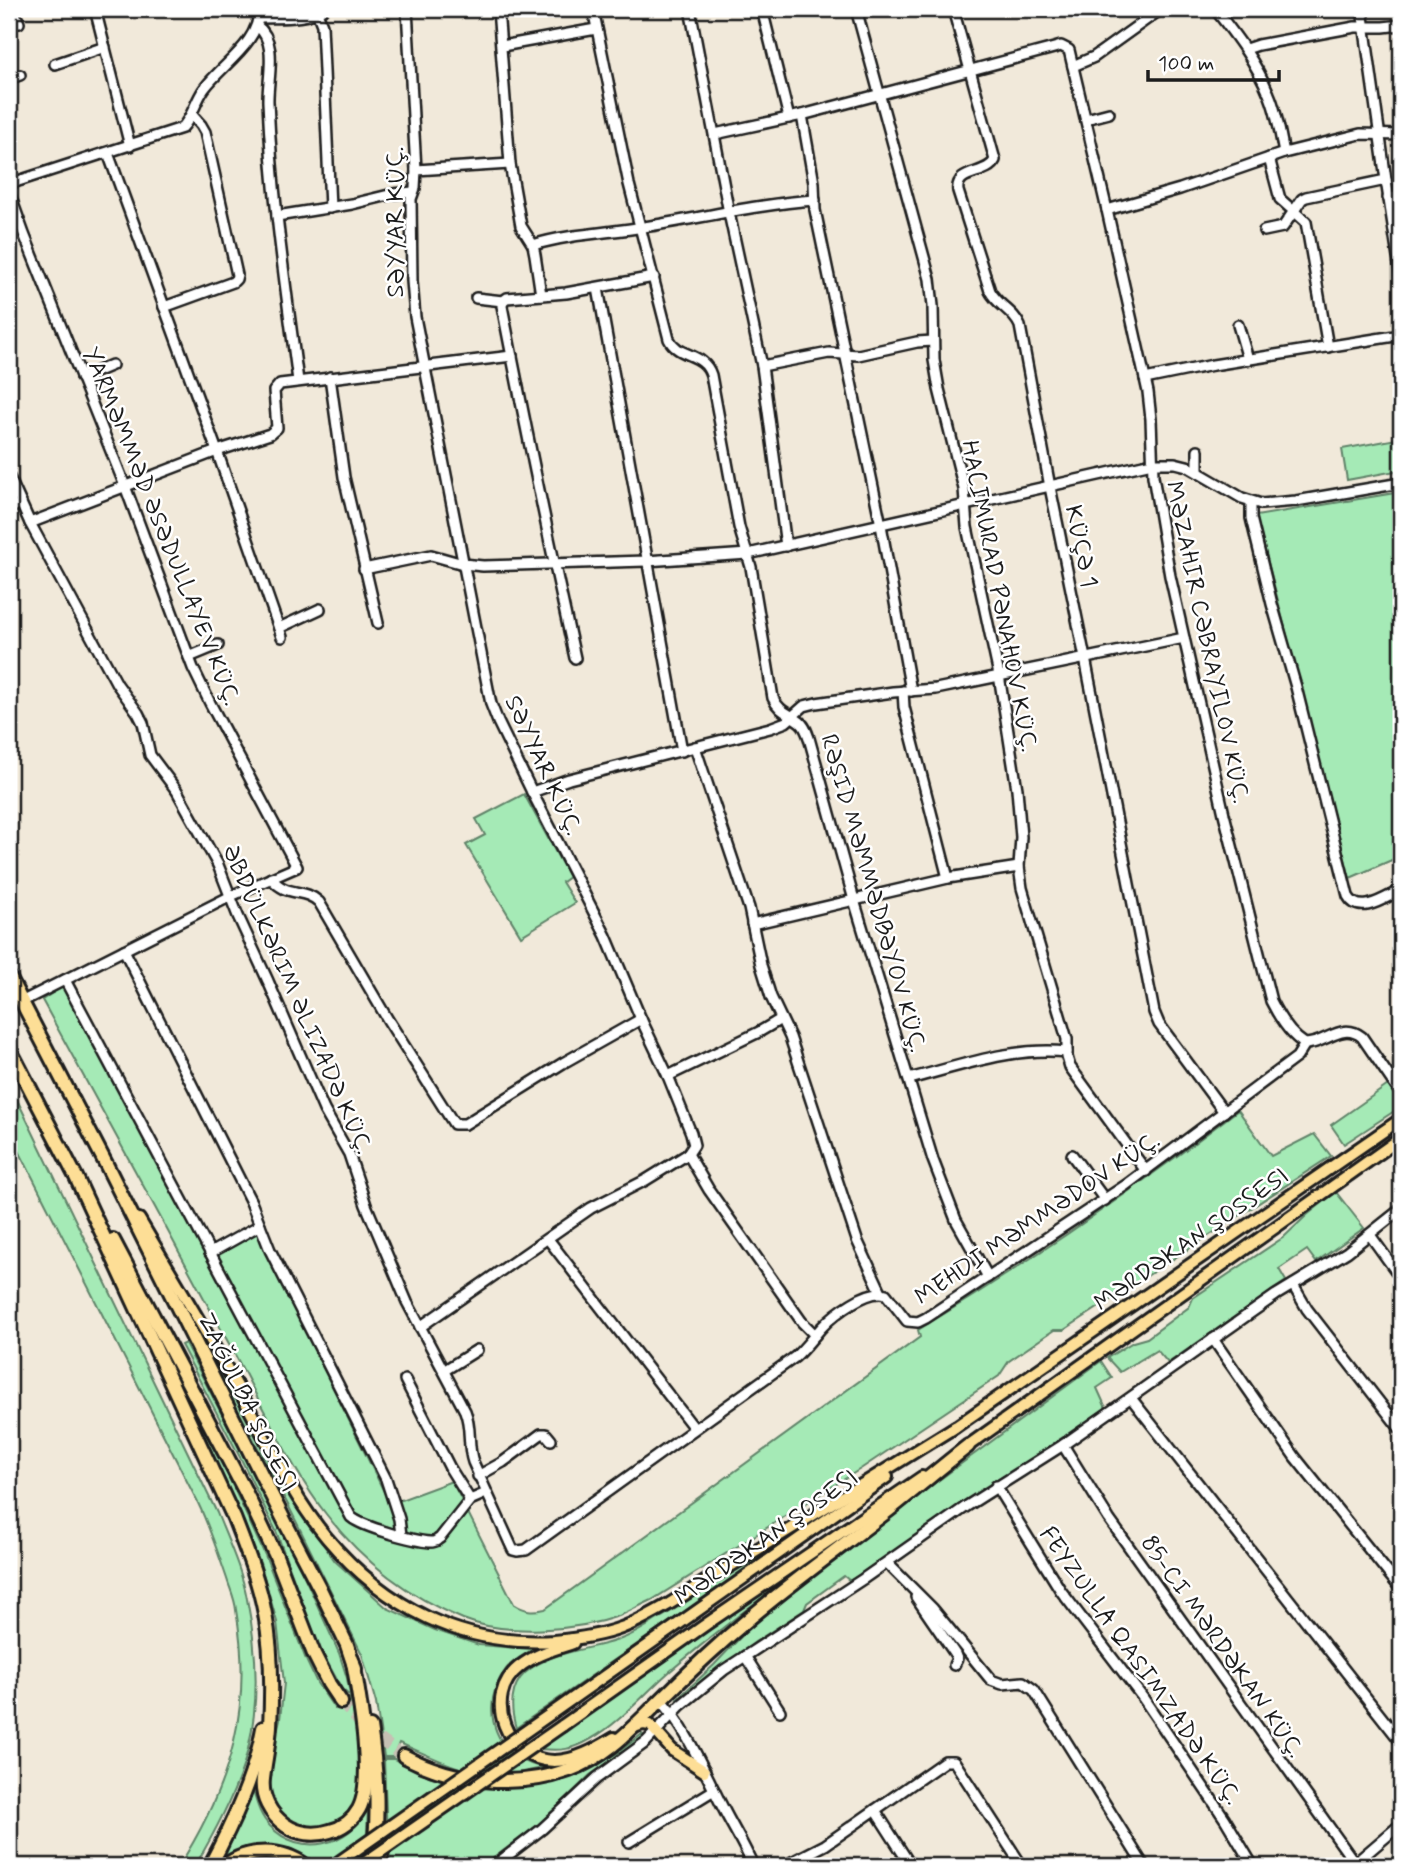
<svg xmlns="http://www.w3.org/2000/svg" width="1410" height="1875" font-family="Mynerve,sans-serif">
	<rect width="100%" height="100%" fill="#f1e9da"/>
	<filter id="ink" filterUnits="userSpaceOnUse"><feTurbulence type="fractalNoise" baseFrequency=".0143" numOctaves="2"/><feDisplacementMap in="SourceGraphic" scale="14" xChannelSelector="R" yChannelSelector="G"/><feConvolveMatrix kernelMatrix="1 2 1 2 8 2 1 2 1" color-interpolation-filters="sRGB"/></filter>
	<g filter="url(#ink)">
		<g fill="#a5eab6" stroke="#608369" stroke-width="2">
			<polygon points="1397,439 1401,470 1347,480 1342,449"/>
			<polygon points="1401,492 1401,856 1350,878 1256,516"/>
			<polygon points="524,794 569,877 562,882 575,903 521,936 466,845 485,835 476,819"/>
			<path d="M63 986 208 1260 257 1233 390 1504 452 1481 514 1604C525 1611 532 1612 545 1609L920 1337 918 1330C1028 1263 1136 1189 1238 1110L1271 1156 1314 1134 1331 1156 1064 1330H1054L1009 1361 999 1376 862 1468 652 1600C641 1605 630 1611 619 1616 576 1631 505 1636 463 1619 407 1596 363 1562 326 1514 300 1481 281 1442 261 1405 244 1370 225 1336 206 1302 152 1201 97 1101 42 1000Z"/>
			<path d="M9 1083 217 1513C228 1541 242 1570 247 1599 257 1649 260 1699 248 1749 239 1787 215 1832 195 1866H179C231 1784 253 1707 236 1610 235 1599 230 1589 227 1579 218 1553 210 1528 198 1503L9 1131Z"/>
			<polygon points="1388,1085 1399,1099 1399,1108 1344,1144 1331,1125"/>
			<polygon points="1336,1192 1364,1228 1316,1262 1307,1250 1279,1269 1286,1281 1168,1363 1157,1350 1120,1372 1107,1358 1133,1342 1147,1338 1189,1307 1193,1298 1284,1237 1307,1215"/>
			<polygon points="185,1343 296,1558 339,1653 347,1678 357,1731 362,1772 359,1800 345,1820 332,1826 304,1828 283,1818 275,1808 269,1797 268,1770 280,1719 284,1683 277,1622 260,1563 171,1367 175,1367 230,1480 265,1555 307,1662 317,1683 335,1709 351,1697 342,1689 318,1645 276,1531 243,1463 181,1345"/>
			<polygon points="1101,1361 1112,1378 1097,1388 1106,1408 850,1581 844,1576 807,1603 804,1610 755,1642 680,1701 677,1699 714,1665 755,1622 791,1592 871,1530"/>
			<path d="M217 1364 293 1501 335 1561 387 1608 435 1630 479 1645 533 1649C524 1655 512 1661 506 1669 487 1694 487 1727 509 1751 518 1760 531 1764 543 1768 524 1772 502 1777 483 1774 454 1769 426 1754 399 1743L393 1757H384L376 1703 362 1654 287 1503 215 1366Z"/>
			<path d="M795 1535 516 1728C510 1709 510 1687 525 1673 549 1652 586 1650 615 1641 631 1637 645 1627 658 1619 704 1593 747 1556 795 1535Z"/>
			<path d="M826 1547V1550C772 1590 719 1629 668 1673 643 1695 620 1723 591 1739 572 1750 561 1751 540 1749L674 1652Z"/>
			<polygon points="642,1734 645,1737 590,1775 544,1820 483,1866 388,1866 384,1759 394,1759 429,1776 458,1786 506,1788 563,1779 590,1768 616,1754"/>
			<path d="M253 1791C257 1804 260 1816 270 1826 300 1858 350 1846 368 1808L366 1853 363 1866H315L292 1849 270 1845 246 1847 225 1856Z"/>
		</g>
		<g fill="none" stroke-linecap="round" stroke-linejoin="round">
			<path stroke="#c6c0b4" stroke-width="12" stroke-dasharray="12 6" stroke-linecap="butt" d="M341 1702C361 1725 378 1740 404 1756"/>
			<defs>
				<g id="minor">
					<polyline points="13,9 19,23"/>
					<polyline points="95,9 130,146"/>
					<polyline points="407,9 416,170 415,188 411,199 412,281 415,317 491,704 498,722 532,792 606,936 641,1019 668,1076 691,1133 694,1145 688,1154 646,1180 591,1208 420,1327"/>
					<polyline points="498,9 510,164 521,226 533,245 535,255 541,295"/>
					<path d="M593 9 629 184 669 339C678 358 704 352 711 375L739 527 751 567 773 698C779 712 789 713 800 722 805 726 807 732 809 738L854 900 933 1160 956 1220 988 1277"/>
					<polyline points="690,9 729,213 762,366 786,546"/>
					<polyline points="762,9 789,118"/>
					<polyline points="856,9 930,279 933,306 934,360 939,389 964,489 967,527 999,675 1017,789 1021,837 1019,867 1022,888 1067,1039 1067,1057 1070,1067 1146,1171"/>
					<path d="M953 9 995 160C987 176 955 169 958 191L990 291C997 305 1014 311 1020 326L1050 487 1085 658 1154 1012 1159 1024 1224 1112"/>
					<path d="M1215 9C1236 36 1256 62 1269 94 1277 112 1280 134 1284 153"/>
					<polyline points="1362,9 1386,180 1401,277"/>
					<polyline points="96,12 116,9"/>
					<polyline points="317,12 322,25 330,208"/>
					<path d="M259 18C280 17 305 20 323 9"/>
					<path d="M257 26C279 42 267 79 268 102 272 196 286 289 298 381"/>
					<polyline points="502,46 596,29"/>
					<polyline points="1246,49 1258,45 1355,27 1383,27 1401,25"/>
					<polyline points="55,64 105,47"/>
					<polyline points="1073,66 1094,57 1161,9"/>
					<polyline points="9,79 20,75"/>
					<polyline points="802,115 814,183 815,210 881,525 911,691"/>
					<polyline points="1086,119 1109,113"/>
					<path d="M715 134 802 115 1054 48 1061 46 1069 50 1107 210 1148 392 1151 419 1153 476 1170 576 1224 814 1271 1001C1279 1017 1290 1035 1305 1044 1326 1044 1342 1021 1362 1037L1401 1094"/>
					<polyline points="108,153 217,451 282,637"/>
					<polyline points="1269,158 1280,199 1306,222 1328,347"/>
					<polyline points="416,170 510,164"/>
					<path d="M9 184 182 128C193 116 195 102 204 89 222 64 260 43 259 9"/>
					<polyline points="9,192 24,234 125,486 193,668 210,703 297,867 231,896 21,1002"/>
					<polyline points="1388,198 1401,197"/>
					<polyline points="1107,210 1180,189 1284,153 1360,134 1401,135"/>
					<polyline points="277,216 352,204 393,194 413,192"/>
					<polyline points="1264,231 1283,227 1302,199 1306,197 1386,180"/>
					<path d="M533 245C569 234 607 233 644 227 701 218 758 204 815 200"/>
					<polyline points="598,288 682,751"/>
					<polyline points="476,298 503,301"/>
					<polyline points="164,307 233,282 236,279 237,275 205,132 201,125 192,115"/>
					<polyline points="1238,325 1248,359"/>
					<polyline points="762,366 829,353 858,355 917,342 933,341"/>
					<polyline points="330,377 344,477 378,623"/>
					<polyline points="81,378 112,365"/>
					<polyline points="1145,379 1213,365 1401,335"/>
					<polyline points="1198,450 1198,472"/>
					<path d="M9 477 30 523 117 684 138 713 143 723 150 755 177 791 218 865 238 916 268 981 324 1110 349 1154 366 1205 407 1302 465 1411C472 1428 467 1445 473 1462L513 1550 517 1551 526 1550 795 1357C805 1348 813 1337 822 1327 834 1314 868 1288 886 1294L907 1321 918 1322 926 1318 1126 1185 1297 1057 1305 1044"/>
					<path d="M1251 502V518L1272 604 1296 687 1348 896C1359 917 1386 897 1401 890"/>
					<polyline points="9,509 21,503"/>
					<polyline points="30,523 217,451 270,434 277,428 274,391 280,384 512,356"/>
					<polyline points="364,569 431,555 463,564 483,566 646,561 748,554 1152,463 1175,463 1187,466 1242,498 1261,504 1296,501 1401,483"/>
					<polyline points="279,628 320,609"/>
					<polyline points="189,657 218,645"/>
					<path d="M575 658C549 541 525 424 502 306L503 301 507 298 566 293 654 277"/>
					<polyline points="903,691 904,707 948,878"/>
					<polyline points="695,747 749,908 761,965 771,997 790,1037 857,1240 881,1292"/>
					<polyline points="532,792 569,779 770,728 786,722 804,706 816,703 893,692 936,689 1184,638"/>
					<path d="M271 878C287 898 303 887 319 902L388 1020 454 1124H465L563 1063 641 1019"/>
					<polyline points="752,924 948,878 1019,867"/>
					<polyline points="124,950 251,1202 270,1250 386,1479 399,1519 401,1535"/>
					<path d="M65 980 351 1517C362 1527 414 1541 430 1542 437 1542 435 1541 440 1538L470 1500 486 1493"/>
					<polyline points="668,1076 759,1032 781,1019"/>
					<path d="M909 1079C960 1066 1014 1046 1067 1052"/>
					<polyline points="688,1154 709,1190 802,1322 815,1335"/>
					<polyline points="1072,1155 1105,1200"/>
					<polyline points="1370,1235 1401,1278"/>
					<polyline points="548,1239 694,1428"/>
					<polyline points="210,1253 260,1225"/>
					<polyline points="1293,1285 1307,1309 1401,1430"/>
					<polyline points="1213,1339 1295,1457 1401,1589"/>
					<polyline points="445,1370 477,1350"/>
					<polyline points="405,1380 450,1468 470,1500"/>
					<polyline points="1131,1398 1401,1742"/>
					<polyline points="1063,1445 1109,1519 1357,1866"/>
					<polyline points="478,1476 503,1462 541,1434 546,1434 551,1440"/>
					<polyline points="996,1486 1061,1591 1143,1698 1225,1819 1253,1866"/>
					<polyline points="887,1563 933,1609 991,1680 1002,1684 1023,1682 1034,1690 1144,1866"/>
					<polyline points="916,1597 955,1654 957,1659 954,1665"/>
					<polyline points="745,1656 780,1711"/>
					<path d="M661 1700C688 1731 704 1771 723 1808 733 1828 745 1846 753 1866"/>
					<polyline points="875,1810 911,1866"/>
					<polyline points="629,1842 714,1790"/>
					<polyline points="494,1866 542,1829 597,1778 646,1742 681,1705 724,1670 863,1579 967,1506 1063,1445 1276,1295 1347,1252 1401,1209"/>
					<polyline points="784,1866 825,1845 945,1761 954,1761 1022,1866"/>
					<polyline points="1352,1866 1401,1824"/>
				</g>
				<g id="major">
					<path d="M139 1219C172 1275 206 1331 238 1388 266 1438 290 1494 327 1538 385 1607 462 1647 554 1641 576 1639 600 1636 621 1628 638 1622 653 1613 669 1604L955 1427"/>
					<polyline points="951,1430 1401,1119"/>
					<polyline points="962,1450 1401,1138"/>
					<path d="M573 1643C555 1649 535 1654 519 1667 481 1697 507 1761 554 1761 575 1761 596 1749 614 1738"/>
					<polyline points="552,1713 887,1477"/>
					<polyline points="562,1726 708,1623 922,1477"/>
					<polyline points="634,1727 643,1724 650,1725 672,1750 704,1771"/>
				</g>
				<g id="highway">
					<polyline points="9,977 106,1164 286,1524 319,1587 347,1645 355,1669"/>
					<path d="M9 1048 76 1177 234 1518C246 1549 259 1581 265 1614 272 1649 272 1691 270 1726 269 1744 265 1761 263 1779 261 1797 270 1814 285 1825 298 1834 315 1836 330 1831 342 1828 353 1820 359 1809 375 1779 359 1696 353 1662"/>
					<polyline points="113,1240 245,1491 276,1556 314,1654 329,1684 341,1702"/>
					<path d="M370 1727C377 1770 380 1824 371 1866"/>
					<path d="M404 1756C454 1783 516 1789 569 1770 607 1757 633 1727 661 1700 690 1671 720 1643 751 1617 794 1581 841 1547 885 1513 913 1491 940 1468 968 1446"/>
					<path d="M210 1866C233 1823 255 1776 263 1728"/>
					<path d="M225 1866C248 1848 282 1848 306 1866"/>
					<polyline points="381,1866 382,1842"/>
				</g>
			</defs>
			<use href="#minor" stroke="#1c1c1c" stroke-width="14"/>
			<use href="#major" stroke="#1c1c1c" stroke-width="16"/>
			<use href="#highway" stroke="#1c1c1c" stroke-width="18"/>
			<use href="#minor" stroke="#fff" stroke-width="9"/>
			<use href="#major" stroke="#fdde96" stroke-width="10"/>
			<use href="#highway" stroke="#fdde96" stroke-width="12"/>
			<defs>
				<g id="major-bridge">
					<polyline points="333,1866 552,1713"/>
					<polyline points="360,1866 562,1726"/>
				</g>
			</defs>
			<use href="#major-bridge" stroke="#1c1c1c" stroke-width="16" stroke-linecap="butt"/>
			<use href="#major-bridge" stroke="#fdde96" stroke-width="10"/>
		</g>
	</g>
	<g text-anchor="middle" stroke-width="5" stroke-linejoin="round" paint-order="stroke">
		<g font-size="24" fill="#1c1c1c" stroke="#fff">
			<text transform="translate(395 222) rotate(-90)" y="8">SƏYYAR KÜÇ.</text>
			<text transform="translate(162 526) rotate(68)" y="8">YARMƏMMƏD ƏSƏDULLAYEV KÜÇ.</text>
			<text transform="translate(1082 546) rotate(78)" y="8">KÜÇƏ 1</text>
			<text transform="translate(1000 596) rotate(79)" y="8">HACIMURAD PƏNAHOV KÜÇ.</text>
			<text transform="translate(1208 642) rotate(78)" y="8">MƏZAHIR CƏBRAYILOV KÜÇ.</text>
			<text transform="translate(544 765) rotate(65)" y="8">SƏYYAR KÜÇ.</text>
			<text transform="translate(874 893) rotate(74)" y="8">RƏŞID MƏMMƏDBƏYOV KÜÇ.</text>
			<text transform="translate(298 999) rotate(66)" y="8">ƏBDÜLKƏRIM ƏLIZADƏ KÜÇ.</text>
			<text transform="translate(1037 1218) rotate(-34)" y="8">MEHDI MƏMMƏDOV KÜÇ.</text>
			<text transform="translate(1191 1239) rotate(-35)" y="8">MƏRDƏKAN ŞOSSESI</text>
			<text transform="translate(248 1402) rotate(64)" y="8">ZAĞULBA ŞOSESI</text>
			<text transform="translate(766 1537) rotate(-35)" y="8">MƏRDƏKAN ŞOSESI</text>
			<text transform="translate(1223 1646) rotate(55)" y="8">85-CI MƏRDƏKAN KÜÇ.</text>
			<text transform="translate(1141 1665) rotate(55)" y="8">FEYZULLA QASIMZADƏ KÜÇ.</text>
		</g>
	</g>
	<rect width="1410" height="1875" fill="none" stroke="#fff" stroke-width="35"/>
	<rect x="18" y="18" width="1375" height="1840" fill="none" stroke="#1c1c1c" stroke-width="2.5" filter="url(#ink)"/>
	<path d="M1148 70v10h131v-10" fill="none" stroke="#1c1c1c" stroke-width="3.5"/>
	<text x="1158" y="70" font-size="21" fill="#1c1c1c" stroke="#ffffff" stroke-width="5" paint-order="stroke">100 m</text>
</svg>
